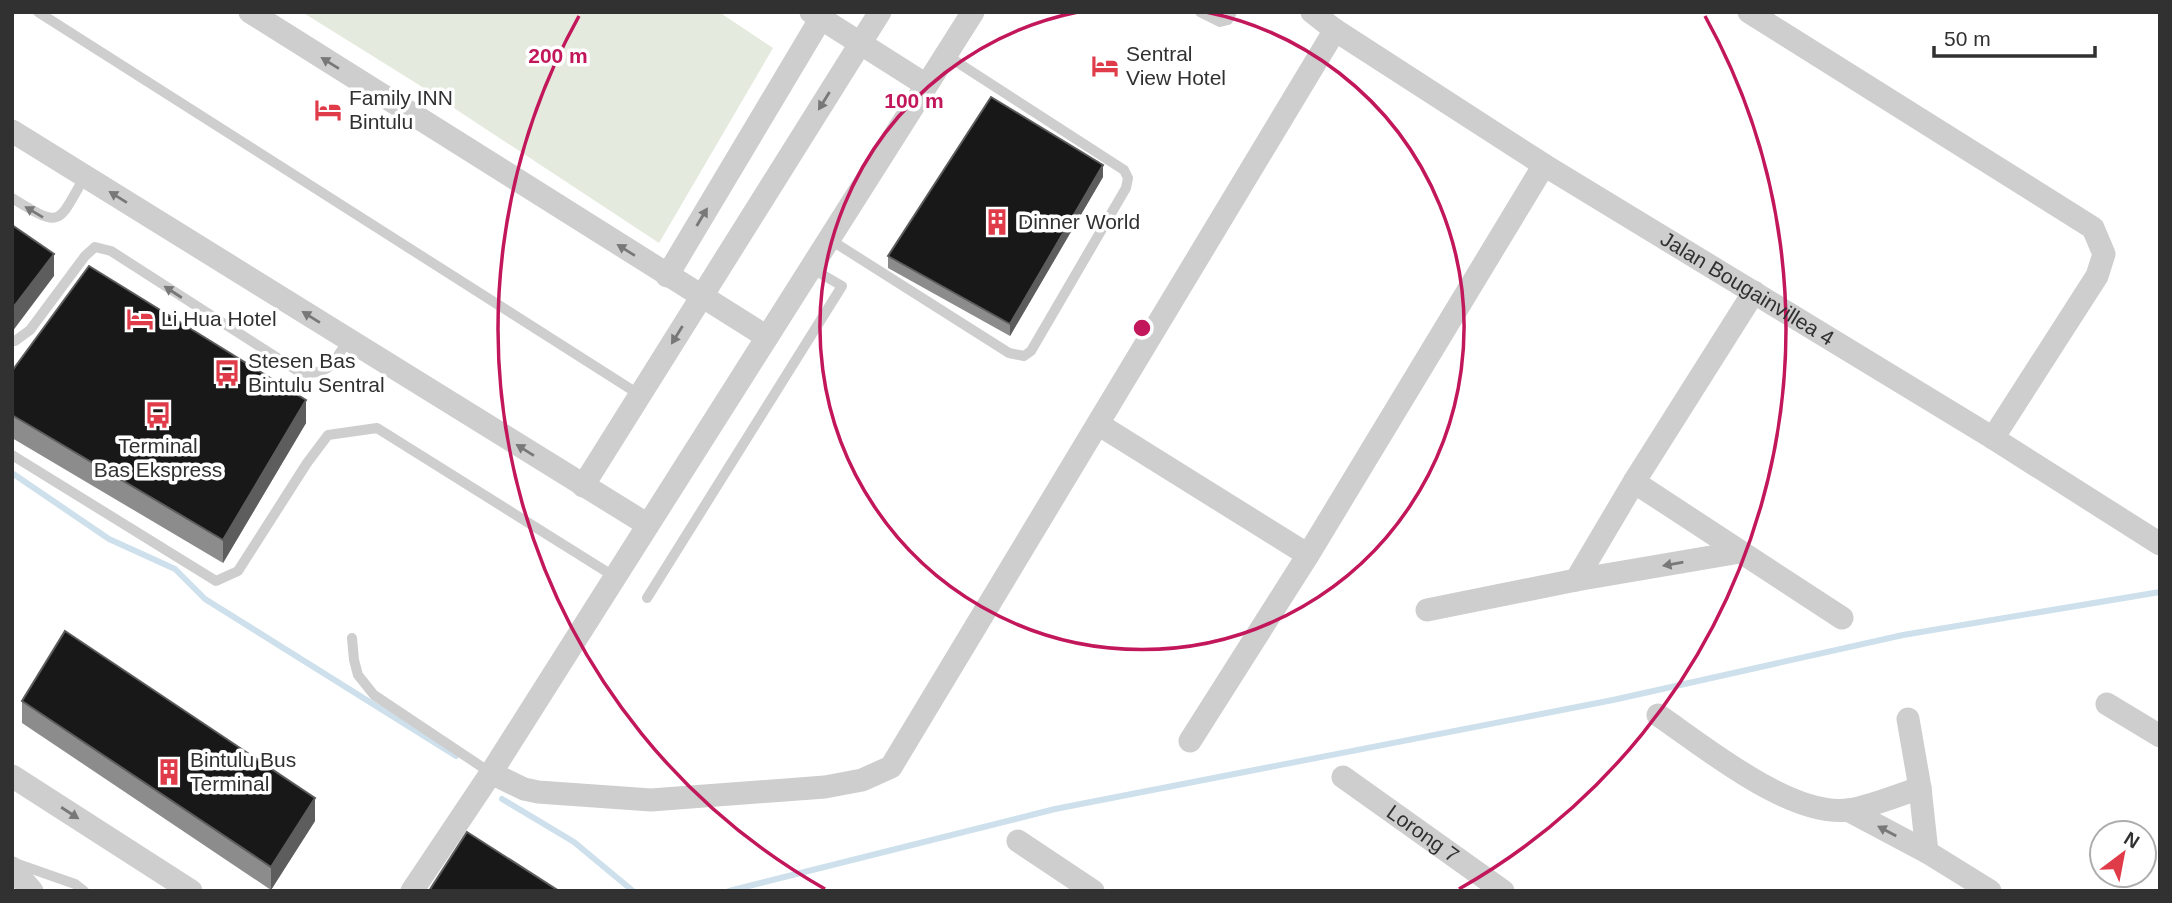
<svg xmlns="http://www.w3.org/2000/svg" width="2172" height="903" font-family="Helvetica,sans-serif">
	<rect width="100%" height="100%" fill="#fff"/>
	<polygon fill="#e4eadd" points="302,12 719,12 773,48 659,243 416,83"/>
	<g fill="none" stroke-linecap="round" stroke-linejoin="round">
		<g stroke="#cde0ec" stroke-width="6">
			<polyline points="12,473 109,539 175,569 205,599 456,756"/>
			<polyline points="502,799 574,842 633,891"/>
			<polyline points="729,891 1055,809 1613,700 1903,635 2160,592"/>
		</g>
		<g stroke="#cecece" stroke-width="10">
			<polyline points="38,12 640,395"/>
			<polyline points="1200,12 1220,22 1228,20 1232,12"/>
			<path d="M12 198C62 229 57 225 85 176"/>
			<polyline points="829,239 1009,353 1024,356 1031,351 1126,188 1128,178 1124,170 946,55"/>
			<path d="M12 340 15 341 30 330 85 256 95 247 111 251 301 373C332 374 332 364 348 340"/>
			<polyline points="12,455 216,581 238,571 307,463 328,435 377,428 615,577"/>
			<polyline points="647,598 842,286 811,268"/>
			<polyline points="352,638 354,660 358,675 374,695 491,773"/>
			<polyline points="15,863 75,884 84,891"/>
		</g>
		<g stroke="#cecece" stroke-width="23">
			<polyline points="250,12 767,337"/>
			<polyline points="811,12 926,85"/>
			<path id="s1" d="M1312 12 1335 30 1544 165 1993 438 2160 544"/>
			<polyline points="1749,12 2093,228 2104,254 2097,276 1993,438"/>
			<polyline points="12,131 648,525"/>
			<polyline points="667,276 821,18"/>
			<polyline points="1098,424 1308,555"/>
			<polyline points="1634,482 1842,618"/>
			<polyline points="583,486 880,12"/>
			<polyline points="1576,580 1634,482 1754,292"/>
			<polyline points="1427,610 1576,580 1740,552"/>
			<polyline points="2107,704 2160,736"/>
			<path d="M1658 715C1705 747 1790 817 1848 810 1867 808 1901 794 1920 788"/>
			<polyline points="1908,719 1920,788 1927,852"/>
			<polyline points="1190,741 1308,555 1544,165"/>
			<polyline points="491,773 524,789 538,792 651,800 825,787 862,780 891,767 1335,30"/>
			<polyline points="12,776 191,891"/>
			<path id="s2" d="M1343 777 1503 891"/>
			<polyline points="1848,810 1927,852 1990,891"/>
			<polyline points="1018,841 1093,891"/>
			<polyline points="12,868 32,891"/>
			<polyline points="412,891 491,773 973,12"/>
		</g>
	</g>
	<g fill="#8c8c8c">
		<polygon points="1103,177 1010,336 888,268 888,256"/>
		<polygon points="12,371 306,423 223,563 12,438"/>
		<polygon points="22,701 315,821 271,890 22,723"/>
	</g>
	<g fill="#5d5d5d">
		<polygon points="1103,165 1103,177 1010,336 1010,324"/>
		<polygon points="54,254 54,276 12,332 12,309"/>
		<polygon points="306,400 306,423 223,563 223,540"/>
		<polygon points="315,798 315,821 271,890 271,867"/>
	</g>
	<g fill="#181818" stroke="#5d5d5d" stroke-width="2">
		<polygon points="991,97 1103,165 1010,324 888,256"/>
		<polygon points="12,225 54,254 12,309"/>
		<polygon points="89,266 306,400 223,540 12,415 12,371"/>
		<polygon points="65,631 315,798 271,867 22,701"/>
		<polygon points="467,832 559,891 429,891"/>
	</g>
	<defs><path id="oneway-solid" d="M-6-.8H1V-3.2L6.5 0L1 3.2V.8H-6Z" transform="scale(1.75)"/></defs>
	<g fill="#787878">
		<use href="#oneway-solid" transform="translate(330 63) rotate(-148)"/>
		<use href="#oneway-solid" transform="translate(824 101) rotate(122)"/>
		<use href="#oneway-solid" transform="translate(118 197) rotate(-148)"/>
		<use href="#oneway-solid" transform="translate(34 212) rotate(-149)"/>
		<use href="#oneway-solid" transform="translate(702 217) rotate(-59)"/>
		<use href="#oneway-solid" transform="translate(626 250) rotate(-148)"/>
		<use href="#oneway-solid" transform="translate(173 292) rotate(-147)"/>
		<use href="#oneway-solid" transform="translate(311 317) rotate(-148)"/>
		<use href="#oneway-solid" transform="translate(677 335) rotate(122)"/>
		<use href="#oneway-solid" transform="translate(525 450) rotate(-148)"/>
		<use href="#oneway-solid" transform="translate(1673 564) rotate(170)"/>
		<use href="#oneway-solid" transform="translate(70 813) rotate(33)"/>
		<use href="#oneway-solid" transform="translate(1887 831) rotate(-152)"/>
	</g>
	<g fill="none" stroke="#c2185b" stroke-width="3.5">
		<path d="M1206 12A322 322 0 1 1 1078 12"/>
		<path d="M825 889A644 644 0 0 1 579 16M1705 16A644 644 0 0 1 1459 889"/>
	</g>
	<defs>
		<symbol id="hotel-bare" viewBox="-9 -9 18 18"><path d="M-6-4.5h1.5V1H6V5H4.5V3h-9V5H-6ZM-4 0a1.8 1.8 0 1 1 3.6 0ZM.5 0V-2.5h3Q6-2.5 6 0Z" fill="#e03b49" stroke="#fff" stroke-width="2.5" paint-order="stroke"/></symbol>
		<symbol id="building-bare" viewBox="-9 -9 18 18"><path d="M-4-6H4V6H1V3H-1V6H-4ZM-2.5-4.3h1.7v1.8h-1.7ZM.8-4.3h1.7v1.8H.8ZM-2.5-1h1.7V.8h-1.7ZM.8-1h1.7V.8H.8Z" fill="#e03b49" stroke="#fff" stroke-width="2.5" paint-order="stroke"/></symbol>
		<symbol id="bus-bare" viewBox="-9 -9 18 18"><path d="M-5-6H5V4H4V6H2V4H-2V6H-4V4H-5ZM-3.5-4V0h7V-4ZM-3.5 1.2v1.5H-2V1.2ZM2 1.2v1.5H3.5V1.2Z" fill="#e03b49" stroke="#fff" stroke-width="2.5" paint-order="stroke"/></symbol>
	</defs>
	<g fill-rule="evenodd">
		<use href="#hotel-bare" x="1086" y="47" width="38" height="38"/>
		<use href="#hotel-bare" x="309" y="91" width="38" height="38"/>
		<use href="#building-bare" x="978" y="203" width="38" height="38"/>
		<use href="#hotel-bare" x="121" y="300" width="38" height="38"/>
		<use href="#bus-bare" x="208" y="354" width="38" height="38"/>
		<use href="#bus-bare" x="139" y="396" width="38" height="38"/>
		<use href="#building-bare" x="150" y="753" width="38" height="38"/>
	</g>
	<g text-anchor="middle" stroke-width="7" stroke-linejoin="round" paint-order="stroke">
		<g font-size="21" fill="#313131" stroke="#fff" text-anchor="start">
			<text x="1126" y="61">Sentral<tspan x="1126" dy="24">View Hotel</tspan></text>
			<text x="349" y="105">Family INN<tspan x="349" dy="24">Bintulu</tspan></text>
			<text x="1018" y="229">Dinner World</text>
			<text x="161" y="326">Li Hua Hotel</text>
			<text x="248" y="368">Stesen Bas<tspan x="248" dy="24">Bintulu Sentral</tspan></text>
			<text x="158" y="453" text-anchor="middle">Terminal<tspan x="158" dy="24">Bas Ekspress</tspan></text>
			<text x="190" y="767">Bintulu Bus<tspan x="190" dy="24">Terminal</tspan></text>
		</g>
		<g font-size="21" fill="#313131" stroke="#fff">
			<text dy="7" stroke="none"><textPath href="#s1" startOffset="516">Jalan Bougainvillea 4</textPath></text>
			<text dy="7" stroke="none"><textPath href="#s2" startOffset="98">Lorong 7</textPath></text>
		</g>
	</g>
	<circle cx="1142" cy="328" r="10" fill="#c2185b" stroke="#fff" stroke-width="3.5"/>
	<g font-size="21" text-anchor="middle" font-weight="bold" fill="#c2185b" stroke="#fff" stroke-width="7" stroke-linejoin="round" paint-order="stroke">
		<text x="558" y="63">200 m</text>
		<text x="914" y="108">100 m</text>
	</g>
	<rect width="2172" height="903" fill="none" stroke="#313131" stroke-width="28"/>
	<g transform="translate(2123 854) rotate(32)"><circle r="33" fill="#ffffff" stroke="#adadad" stroke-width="2"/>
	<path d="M0-5L12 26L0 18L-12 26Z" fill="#e03b49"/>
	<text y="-10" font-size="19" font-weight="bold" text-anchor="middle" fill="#313131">N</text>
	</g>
	<path d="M1934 46v10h161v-10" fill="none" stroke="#313131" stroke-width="3.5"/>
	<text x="1944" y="46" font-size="21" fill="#313131" stroke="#ffffff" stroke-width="5" paint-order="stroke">50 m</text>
</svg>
